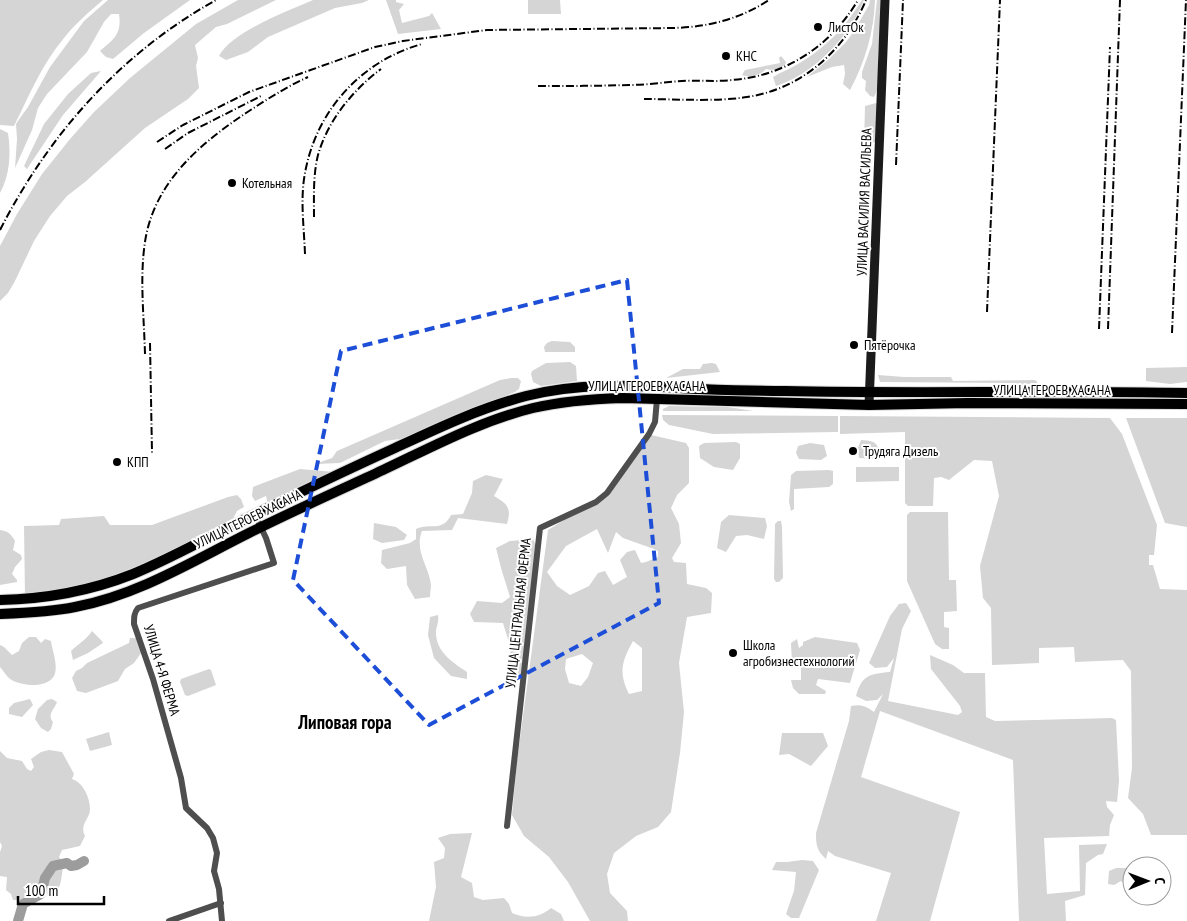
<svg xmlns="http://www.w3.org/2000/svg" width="1187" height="921" font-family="'PT Sans Narrow',sans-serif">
	<rect width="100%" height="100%" fill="#fff"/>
	<g fill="#d5d5d5" fill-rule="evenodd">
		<path d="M0 0H103C89 12 75 24 64 38 42 64 29 96 14 126L0 125Z"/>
		<path d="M108 0H190L144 33 113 59 106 57 100 51C114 39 122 34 119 14H111L104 22 87 52 47 94 38 108 32 130 15 168 17 139 16 124 20 118 28 107 50 67 84 21Z"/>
		<polygon points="238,0 276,0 227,24 216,27 195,45 198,58 196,66 199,88 188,99 145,128 85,182 67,196 50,216 34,241 15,281 8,293 0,301 0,246 17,214 42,174 70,139 94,112 130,78 196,24"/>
		<path d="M313 0H369L362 3 335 8 268 37 248 52 226 60 219 56C231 32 288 11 313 0Z"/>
		<polygon points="386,0 396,0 396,2 404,4 399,10 402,23 429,16 432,13 441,29 398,34"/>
		<polygon points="528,0 560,0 561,14 528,14"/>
		<path d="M862 0H864C851 35 813 75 776 86L773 77C781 72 790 69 798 64 826 48 845 27 862 0Z"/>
		<path d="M870 0H875C874 32 865 62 850 90L843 84 845 74 844 65 832 67 807 77 829 59 846 42 854 31 869 5Z"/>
		<path d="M877 0H882C882 20 879 39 878 59 878 72 881 85 874 97L870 96 865 90 866 81 862 78V72L872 44Z"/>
		<path d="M781 56 786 62 785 65C779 69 773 71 766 69 761 75 749 78 742 75L745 70 780 63 779 58Z"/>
		<polygon points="101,71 63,115 27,169 24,166 44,124 68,94 91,73"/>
		<polygon points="876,103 878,107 875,142 864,144 865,106"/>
		<path d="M0 129 8 133C11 153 10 175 0 193Z"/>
		<polygon points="552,341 570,342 575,347 575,352 545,352 544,347 547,343"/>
		<polygon points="570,362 576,366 577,381 541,386 533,382 531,374 532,371 546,363"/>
		<polygon points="712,363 716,364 720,372 666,378 683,369 700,369 703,364"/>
		<polygon points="1187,367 1187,382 1170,384 1146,381 1146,368"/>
		<polygon points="878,375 904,377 951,377 953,381 1034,380 1037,381 1037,383 1017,385 1013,383 880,382"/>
		<polygon points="511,378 518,378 521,381 519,389 515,392 461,414 407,438 385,441 340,463 315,464 332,458 337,451 500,380"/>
		<polygon points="669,406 728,407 753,411 663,411 663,409"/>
		<polygon points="662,415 838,416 838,432 713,434 669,425 663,420"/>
		<polygon points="840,416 1110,418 1122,434 1157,525 1154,555 1149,555 1149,565 1153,565 1160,589 1187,590 1187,835 1151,835 1143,814 1128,798 1132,768 1131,671 1123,660 1075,662 1074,647 1039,648 1039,663 992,665 991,608 983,598 980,566 999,496 992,461 974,460 949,480 941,477 934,478 933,506 908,506 905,503 905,432 840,434"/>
		<polygon points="1126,418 1187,418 1187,527 1165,523"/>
		<path d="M651 435 686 443 689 448V483L677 495 671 508 679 524 681 543 672 558 674 562 686 563 687 584 706 588 712 593 711 613 687 617 679 663 684 712 680 753 671 812 658 827 636 836 614 853 607 874 610 893 627 911 628 921H590L568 882 549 857 524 836 512 815 517 761 548 530 606 494ZM597 529 608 553 616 532 623 538 654 549 658 551V557L646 562 641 563 635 550 627 552 620 560 627 577 613 585 605 571 598 573 589 586 570 595 557 586 547 572 566 546ZM633 641 642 648V691L629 694C618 672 622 661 633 641ZM582 654 593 663 588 677 581 686 569 683 565 669 566 659Z"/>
		<path d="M861 440C878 441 877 443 881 459L859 458 858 448Z"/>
		<polygon points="736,442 740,444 740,458 733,470 714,467 700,458 699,446 704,443"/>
		<polygon points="810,443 824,445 827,456 821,460 799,459 796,453 798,446"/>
		<polygon points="856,467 899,467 899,481 856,482"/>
		<polygon points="300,469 334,472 268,504 266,496 255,501 252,496 253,487"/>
		<polygon points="829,470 833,471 833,484 829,487 794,489 794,509 791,511 789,502 791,475 796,471"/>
		<path d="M486 475 503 479 494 496C507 504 512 507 507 524L458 518 452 530 422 531C414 551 429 566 431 585 431 588 430 593 430 597L415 599 407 585 406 566 387 569 381 563 382 550 410 543 416 539V529C430 522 442 533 451 515L463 514 472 493 473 481Z"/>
		<path d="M237 495 241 499 244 507 237 511 233 519C183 544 133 573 78 586 61 591 43 593 25 596L24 526 59 525 61 519 104 516 110 525H152L228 497Z"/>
		<polygon points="910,512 948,512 949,580 956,580 957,611 944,612 944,627 949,628 949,649 942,649 935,644 907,581 907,515"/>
		<polygon points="729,515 765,518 767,526 764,539 747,535 736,536 726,552 717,548 721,522"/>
		<polygon points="778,521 781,521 782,527 783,578 779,582 776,582 774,579 775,524"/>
		<polygon points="374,523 396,527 407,535 404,540 382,543 373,539"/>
		<path d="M0 530C8 531 11 534 15 541L13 550 21 555 22 559 15 567 12 574 17 580V582L0 585Z"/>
		<polygon points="533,539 536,546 521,678 518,680 512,679 510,646 503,623 474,622 470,614 477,601 502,603 510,597 501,568 496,548 510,541"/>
		<path d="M906 603 911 611 902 629 888 701 958 715 962 712 960 706 931 669 930 655 953 665 964 673H985L986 717 995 721 1112 718 1116 720 1119 781 1117 802 1106 801 1107 807 1114 815 1110 825 1109 836 1044 838 1047 894 1080 891 1079 845 1107 844 1103 854 1098 855 1086 863 1085 895 1065 901 1066 921H1019L1013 760 880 711 861 777 960 812 930 921H876L891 873 835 856 828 851 826 859C817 851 816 845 816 833L849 721 851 706C861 704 866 706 874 712L883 694 877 700 866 701 856 696C862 675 869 674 890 672L894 658 887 667 875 668 869 663 890 616 899 604Z"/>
		<path d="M438 615C439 621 437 625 436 631 435 651 452 662 467 672V679L451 676 434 658 428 635 430 617Z"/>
		<path d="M92 631 102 641 103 643 88 653 73 660 71 651C78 644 86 640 92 631Z"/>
		<path d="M29 637H36L41 643 45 639 51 641C52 650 59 667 54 676 46 689 21 686 10 679 6 676 3 670 0 667V645L4 647 12 655 19 651 22 643Z"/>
		<polygon points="815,637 857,643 860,650 850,683 818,679 816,685 826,691 825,694 799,694 793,688 791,680 801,680 801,663 792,663 791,643 797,639 799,648 803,645 803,642"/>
		<polygon points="130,638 136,638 141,653 134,663 125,669 118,681 86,693 77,691 72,678 76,671 82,668 87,663 129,643"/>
		<polygon points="209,669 211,670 216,685 188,696 185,695 180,682 181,679"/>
		<polygon points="30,699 33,705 22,717 9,714 9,708 14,703"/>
		<path d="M52 699 57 702C54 710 47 714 53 722L51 729 48 732 41 728 35 719 38 709 47 700Z"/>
		<polygon points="109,732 112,745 90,751 86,739"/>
		<polygon points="782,733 823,733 828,746 811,766 789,754 779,755"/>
		<path d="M49 750 62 752 74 774 72 779C83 782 90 798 90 809 90 819 79 824 85 836L80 846 62 850 59 857 64 864C60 876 64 893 47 896L46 882C42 885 42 888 39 892 35 896 29 896 25 900H13L11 894 6 890 7 877 0 876V852L2 846 0 842V751L7 758 22 761 27 769 31 771 34 767 31 759 41 752Z"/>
		<path d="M472 833 461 877 472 883 474 897 483 900 504 898 509 904 512 913C525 919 540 918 551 908L561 914 564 921H429L436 887 434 862 444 858 445 848 438 838 450 834Z"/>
		<polygon points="802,860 813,861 819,870 799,918 791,918 786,914 794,891 796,872 772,870 776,862 787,862"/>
		<polygon points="1116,868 1128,868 1132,875 1132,886 1126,885 1121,881 1114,885 1108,884 1109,871"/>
	</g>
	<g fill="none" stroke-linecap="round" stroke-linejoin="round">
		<polyline stroke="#9c9c9c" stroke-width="10" points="18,921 23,904 41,894 45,878 53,866 67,863 71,866 77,865 84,861"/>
		<defs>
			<g id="primary">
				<path d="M0 600C46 599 90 591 133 574 167 560 200 542 233 525 286 499 340 473 395 448 438 428 480 408 526 396 583 381 641 386 699 389 727 390 756 391 785 391 919 394 1053 390 1187 393"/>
				<path d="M0 614C25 613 51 612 75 607 138 595 193 561 249 533 293 511 338 491 383 470 432 447 480 421 533 408 563 401 593 399 623 398L869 405 968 403 1187 404"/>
			</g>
		</defs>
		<use href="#primary" stroke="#dbdbdb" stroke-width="12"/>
		<g stroke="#4e4e4e" stroke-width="6">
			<polyline points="507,826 540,528 596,502 607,493 649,434 655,422 657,399"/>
			<polyline points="169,921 221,903"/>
			<path d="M222 921 219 889 214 871 217 853 213 838 207 828 186 808 181 778 153 679 134 624C134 617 134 613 138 608L274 563 266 538 255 515"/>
		</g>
		<polyline stroke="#1b1b1b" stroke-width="9" points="869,405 885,0"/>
		<use href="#primary" stroke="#000" stroke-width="10"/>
		<g stroke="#000" stroke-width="2" stroke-dasharray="8 2.5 1 2.5" stroke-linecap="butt">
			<path d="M538 86C568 86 599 86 629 85 647 85 665 82 682 81 699 80 715 82 732 80 785 76 831 46 858 0"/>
			<path d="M644 99C677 99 715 102 747 97 802 89 845 50 866 0"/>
			<path d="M157 142 183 125 249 92 375 47 403 41 487 30 674 28C708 27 740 19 769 0"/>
			<polyline points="165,149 188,133 261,96"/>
			<polyline points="896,165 903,0"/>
			<path d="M314 217C314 196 313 175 318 155 328 120 353 90 381 69"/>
			<path d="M0 230C49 134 121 53 216 0"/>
			<path d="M305 254C304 227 300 199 305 173 316 111 361 61 422 44"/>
			<polyline points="987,312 1000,0"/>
			<polyline points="1099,329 1110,47"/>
			<polyline points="1108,329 1120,0"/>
			<polyline points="1172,333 1186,0"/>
			<polyline points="150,343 152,453"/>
			<path d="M145 354C144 315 139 274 146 236 157 180 201 143 246 113 266 100 286 87 308 77"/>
		</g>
	</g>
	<path fill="none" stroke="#1d4ed8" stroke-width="4" stroke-dasharray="10 6" stroke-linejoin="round" d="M627 280 659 603 429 725 293 580 341 351Z"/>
	<g fill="#000" stroke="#fff" stroke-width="2">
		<circle cx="818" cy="27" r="5"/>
		<circle cx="726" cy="56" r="5"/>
		<circle cx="232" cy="183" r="5"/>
		<circle cx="854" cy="345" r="5"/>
		<circle cx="853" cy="451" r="5"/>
		<circle cx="117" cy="462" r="5"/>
		<circle cx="733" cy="653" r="5"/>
	</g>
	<g text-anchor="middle" stroke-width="4" stroke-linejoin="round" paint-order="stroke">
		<g font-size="14" fill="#000" stroke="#fff" text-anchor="start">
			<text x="828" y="32">ЛистОк</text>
			<text x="736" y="61">КНС</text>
			<text x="242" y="188">Котельная</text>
			<text x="864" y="350">Пятёрочка</text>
			<text x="863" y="456">Трудяга Дизель</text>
			<text x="127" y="467">КПП</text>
			<text x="743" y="650">Школа<tspan x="743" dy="16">агробизнестехнологий</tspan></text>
		</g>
		<g font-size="14" fill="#000" stroke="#fff">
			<text transform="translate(864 202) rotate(-88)" y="5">УЛИЦА ВАСИЛИЯ ВАСИЛЬЕВА</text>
			<text x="647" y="391">УЛИЦА ГЕРОЕВ ХАСАНА</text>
			<text x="1052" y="395">УЛИЦА ГЕРОЕВ ХАСАНА</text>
			<text transform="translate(248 519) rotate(-26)" y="5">УЛИЦА ГЕРОЕВ ХАСАНА</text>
			<text transform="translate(518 613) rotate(-84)" y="5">УЛИЦА ЦЕНТРАЛЬНАЯ ФЕРМА</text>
			<text transform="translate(162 670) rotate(73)" y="5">УЛИЦА 4-Я ФЕРМА</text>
		</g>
		<g font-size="19" font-weight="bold" fill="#000" stroke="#fff">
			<text x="345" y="729">Липовая гора</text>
		</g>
	</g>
	<g transform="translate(1147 881) rotate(89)"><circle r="24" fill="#ffffff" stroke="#999999"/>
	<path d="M0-4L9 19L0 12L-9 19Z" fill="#000000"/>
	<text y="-8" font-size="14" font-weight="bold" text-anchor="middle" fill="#000000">С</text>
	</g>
	<path d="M18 896v8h86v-8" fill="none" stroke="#000000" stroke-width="2.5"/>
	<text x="25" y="896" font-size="15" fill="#000000" stroke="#ffffff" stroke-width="4" paint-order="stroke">100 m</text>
</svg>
